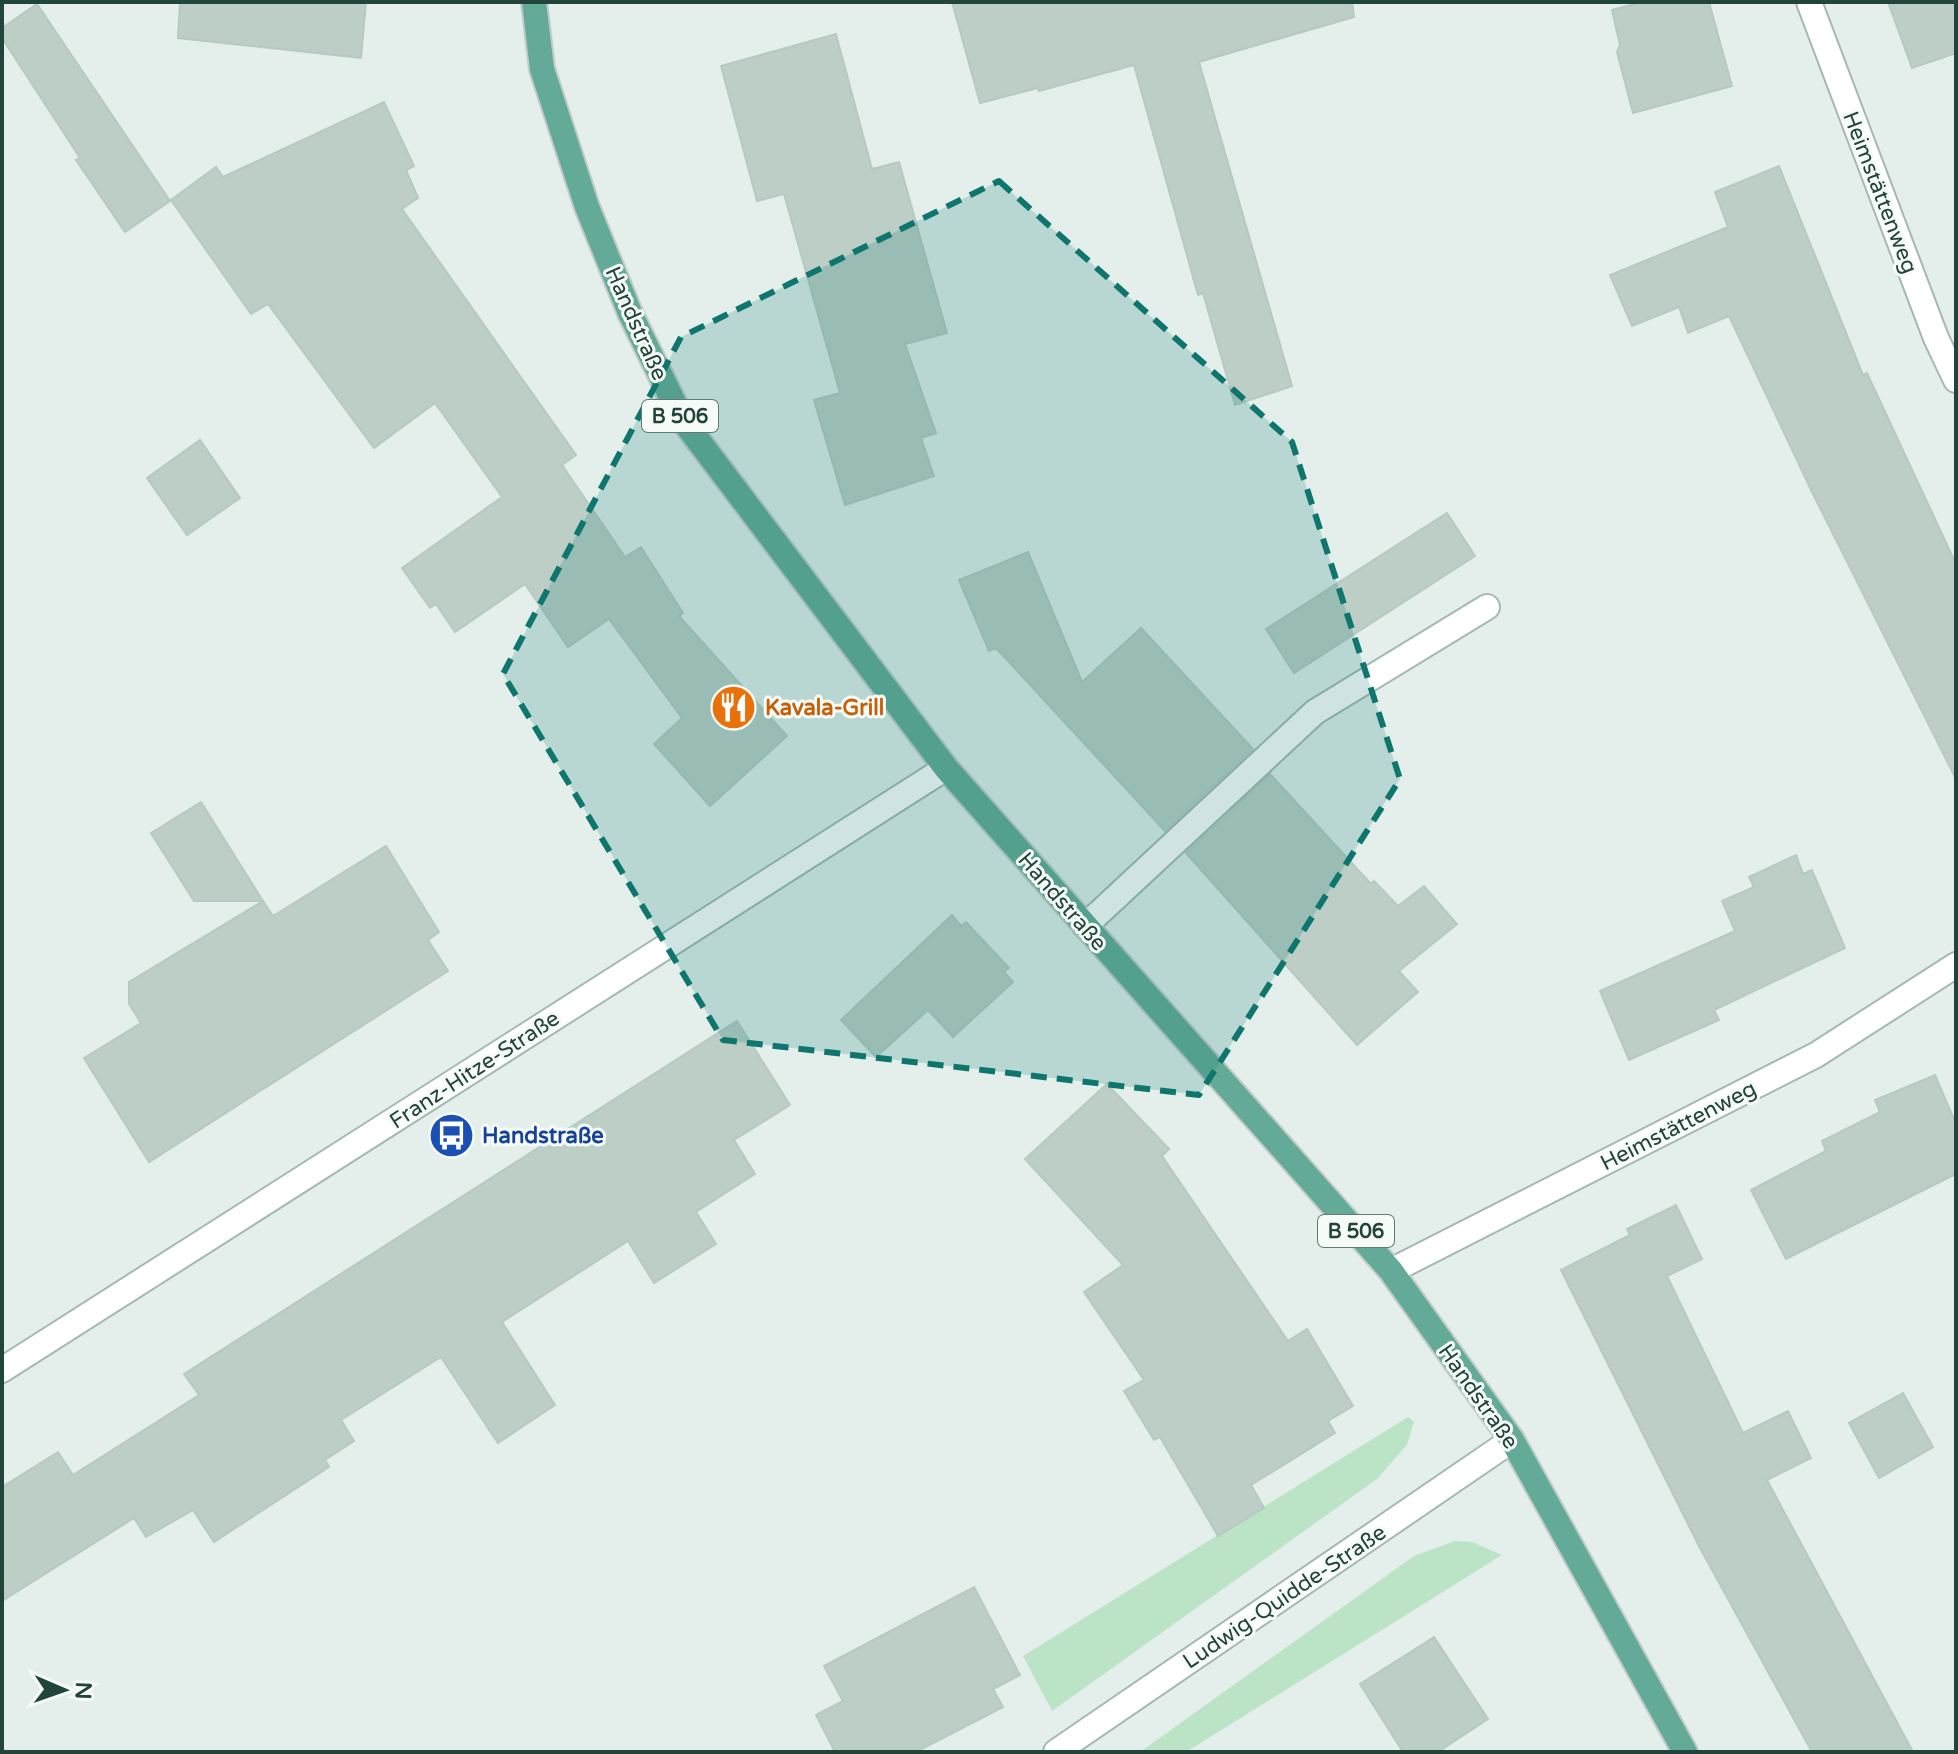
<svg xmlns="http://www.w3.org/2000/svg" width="1958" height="1754" font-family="'Varela Round',sans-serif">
	<rect width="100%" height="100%" fill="#e4efeb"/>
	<g fill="#bbe3c6">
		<polygon points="1408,1417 1414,1422 1407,1445 1377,1479 1052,1711 1023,1656"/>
		<polygon points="1455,1541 1472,1542 1502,1555 1186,1752 1140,1752 1414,1556"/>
	</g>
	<g fill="#bccec6" stroke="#b6cac2" stroke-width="2">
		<polygon points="180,2 366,2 361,58 178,38"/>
		<polygon points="952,2 1352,2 1354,17 1199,62 1292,386 1235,405 1203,293 1198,295 1134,65 1039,91 1038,88 980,103"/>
		<polygon points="1641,2 1709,2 1732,86 1633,113 1617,52 1620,45 1612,10"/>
		<polygon points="1888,2 1956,2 1956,53 1912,68"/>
		<polygon points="37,4 170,201 125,232 76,160 80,158 2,38 2,28"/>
		<polygon points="836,34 872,169 899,162 947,333 905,344 936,433 921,438 934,476 845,505 814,400 840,393 784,194 757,201 721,66"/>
		<polygon points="384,102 414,166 406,170 418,198 402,209 576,455 562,465 625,557 641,547 683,613 679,616 787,736 710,806 654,744 682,718 609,619 568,647 525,584 455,632 436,604 430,608 402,568 502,497 435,403 374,448 268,304 251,314 171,200 216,167 223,177"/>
		<polygon points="1779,166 1863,375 1867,373 1956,564 1956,779 1812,492 1729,316 1688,333 1679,307 1632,326 1610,275 1728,227 1715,192"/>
		<polygon points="200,440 240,498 187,535 147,478"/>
		<polygon points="1447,513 1475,556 1294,673 1266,629"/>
		<polygon points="1028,552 1082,682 1141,628 1253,749 1165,831 996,648 989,651 959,580"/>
		<polygon points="1270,774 1371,884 1374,881 1398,906 1424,886 1457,924 1399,971 1418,992 1357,1045 1186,853"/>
		<polygon points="201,802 263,901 194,901 151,833"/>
		<polygon points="386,846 439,932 428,940 448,971 149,1162 84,1058 141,1023 129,1004 129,982 263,901 273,916"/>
		<polygon points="1796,855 1803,874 1812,870 1845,948 1714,1010 1719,1020 1629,1060 1600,991 1735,931 1722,901 1754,887 1749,877"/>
		<polygon points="952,915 961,926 966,922 1009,968 1004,972 1013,982 953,1037 928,1010 876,1057 841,1020"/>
		<polygon points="737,1021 790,1105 734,1140 755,1174 696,1212 716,1244 654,1283 628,1241 502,1322 555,1405 498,1443 441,1357 341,1420 354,1441 325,1460 329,1467 214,1542 193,1510 146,1537 134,1518 2,1601 2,1487 58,1452 73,1475 199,1395 184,1374"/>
		<polygon points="1935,1075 1956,1124 1956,1174 1786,1259 1751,1190 1826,1151 1822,1141 1880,1112 1875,1100"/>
		<polygon points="1107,1084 1169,1149 1162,1156 1288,1341 1307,1329 1353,1406 1328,1421 1335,1433 1251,1485 1264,1508 1218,1536 1160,1437 1154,1440 1124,1391 1144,1380 1084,1292 1123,1265 1025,1159"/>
		<polygon points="1676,1205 1702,1259 1667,1276 1743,1433 1788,1411 1811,1458 1767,1480 1913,1752 1812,1752 1700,1548 1561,1270 1630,1235 1627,1229"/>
		<polygon points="1903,1393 1933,1447 1879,1478 1849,1423"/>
		<polygon points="974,1587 1020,1675 993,1689 1003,1707 916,1752 835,1752 816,1715 843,1701 824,1666"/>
		<polygon points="1434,1637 1488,1719 1438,1752 1403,1752 1360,1684"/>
	</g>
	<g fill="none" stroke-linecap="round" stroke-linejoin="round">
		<defs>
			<polyline id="lane" points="1085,926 1315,712 1487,607"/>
			<g id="street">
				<polyline points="1809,2 1936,338 1956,380"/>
				<polyline points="1391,1271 1816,1055 1956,965"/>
				<polyline points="2,1370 946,768"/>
				<polyline points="1056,1752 1512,1440"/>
			</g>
			<polyline id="primary" points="534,2 542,69 587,207 630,313 682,419 946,768 1391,1271 1512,1440 1685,1752"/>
		</defs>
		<use href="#lane" stroke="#a6b8b3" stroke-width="28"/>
		<use href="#street" stroke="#a6b8b3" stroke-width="28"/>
		<use href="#primary" stroke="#c1cbc8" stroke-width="28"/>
		<use href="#lane" stroke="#fff" stroke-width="24"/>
		<use href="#street" stroke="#fff" stroke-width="24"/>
		<use href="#primary" stroke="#64aa98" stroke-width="24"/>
	</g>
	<path fill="#0f766e" fill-opacity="0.2" stroke="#0f766e" stroke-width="6" stroke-dasharray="16 10" stroke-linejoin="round" d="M999 181 1292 442 1400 779 1199 1095 723 1040 503 674 681 337Z"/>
	<defs>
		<symbol id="restaurant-disc" viewBox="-11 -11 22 22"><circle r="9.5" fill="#e8710a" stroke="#f6fbf8"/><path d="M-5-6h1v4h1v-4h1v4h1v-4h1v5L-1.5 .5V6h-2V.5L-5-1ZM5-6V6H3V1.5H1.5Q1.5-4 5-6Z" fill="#fff"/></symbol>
		<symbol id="bus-disc" viewBox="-11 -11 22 22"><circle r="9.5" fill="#1a4fb4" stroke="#f6fbf8"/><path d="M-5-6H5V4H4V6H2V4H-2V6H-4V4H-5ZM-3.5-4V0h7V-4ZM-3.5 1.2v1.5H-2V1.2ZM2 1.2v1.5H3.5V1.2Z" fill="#fff"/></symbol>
	</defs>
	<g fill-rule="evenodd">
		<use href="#restaurant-disc" x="708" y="682" width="51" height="51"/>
		<use href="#bus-disc" x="426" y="1110" width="51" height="51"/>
	</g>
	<g text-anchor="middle" stroke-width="6" stroke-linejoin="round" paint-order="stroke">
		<g fill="#f6fbf8" stroke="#617b74" stroke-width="2">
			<rect x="642" y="400" width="76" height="32" rx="6"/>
			<rect x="1318" y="1215" width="76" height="32" rx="6"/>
		</g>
		<g font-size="20" font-weight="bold" fill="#21443b">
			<text x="680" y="423">B 506</text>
			<text x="1356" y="1238">B 506</text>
		</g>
		<g font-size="22" fill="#21443b" stroke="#f6fbf8">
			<text transform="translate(1881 192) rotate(69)" y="8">Heimstättenweg</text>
			<text transform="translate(637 323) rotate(66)" y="8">Handstraße</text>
			<text transform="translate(1063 901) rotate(49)" y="8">Handstraße</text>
			<text transform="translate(474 1069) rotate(-33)" y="8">Franz-Hitze-Straße</text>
			<text transform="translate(1678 1125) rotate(-27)" y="8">Heimstättenweg</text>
			<text transform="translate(1479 1396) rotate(55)" y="8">Handstraße</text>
			<text transform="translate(1284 1596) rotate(-34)" y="8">Ludwig-Quidde-Straße</text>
		</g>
		<g font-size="22" font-weight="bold" fill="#c56008" stroke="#f6fbf8" text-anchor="start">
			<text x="765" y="715">Kavala-Grill</text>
		</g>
		<g font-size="22" font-weight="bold" fill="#164399" stroke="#f6fbf8" text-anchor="start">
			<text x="482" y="1143">Handstraße</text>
		</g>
	</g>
	<rect width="1958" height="1754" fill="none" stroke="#21443b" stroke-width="8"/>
	<g transform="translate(64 1690) rotate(92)" stroke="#f6fbf8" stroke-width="6" paint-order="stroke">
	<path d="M0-6L14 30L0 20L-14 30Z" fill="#21443b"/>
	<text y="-12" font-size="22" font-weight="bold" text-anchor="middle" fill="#21443b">N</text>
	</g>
</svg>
